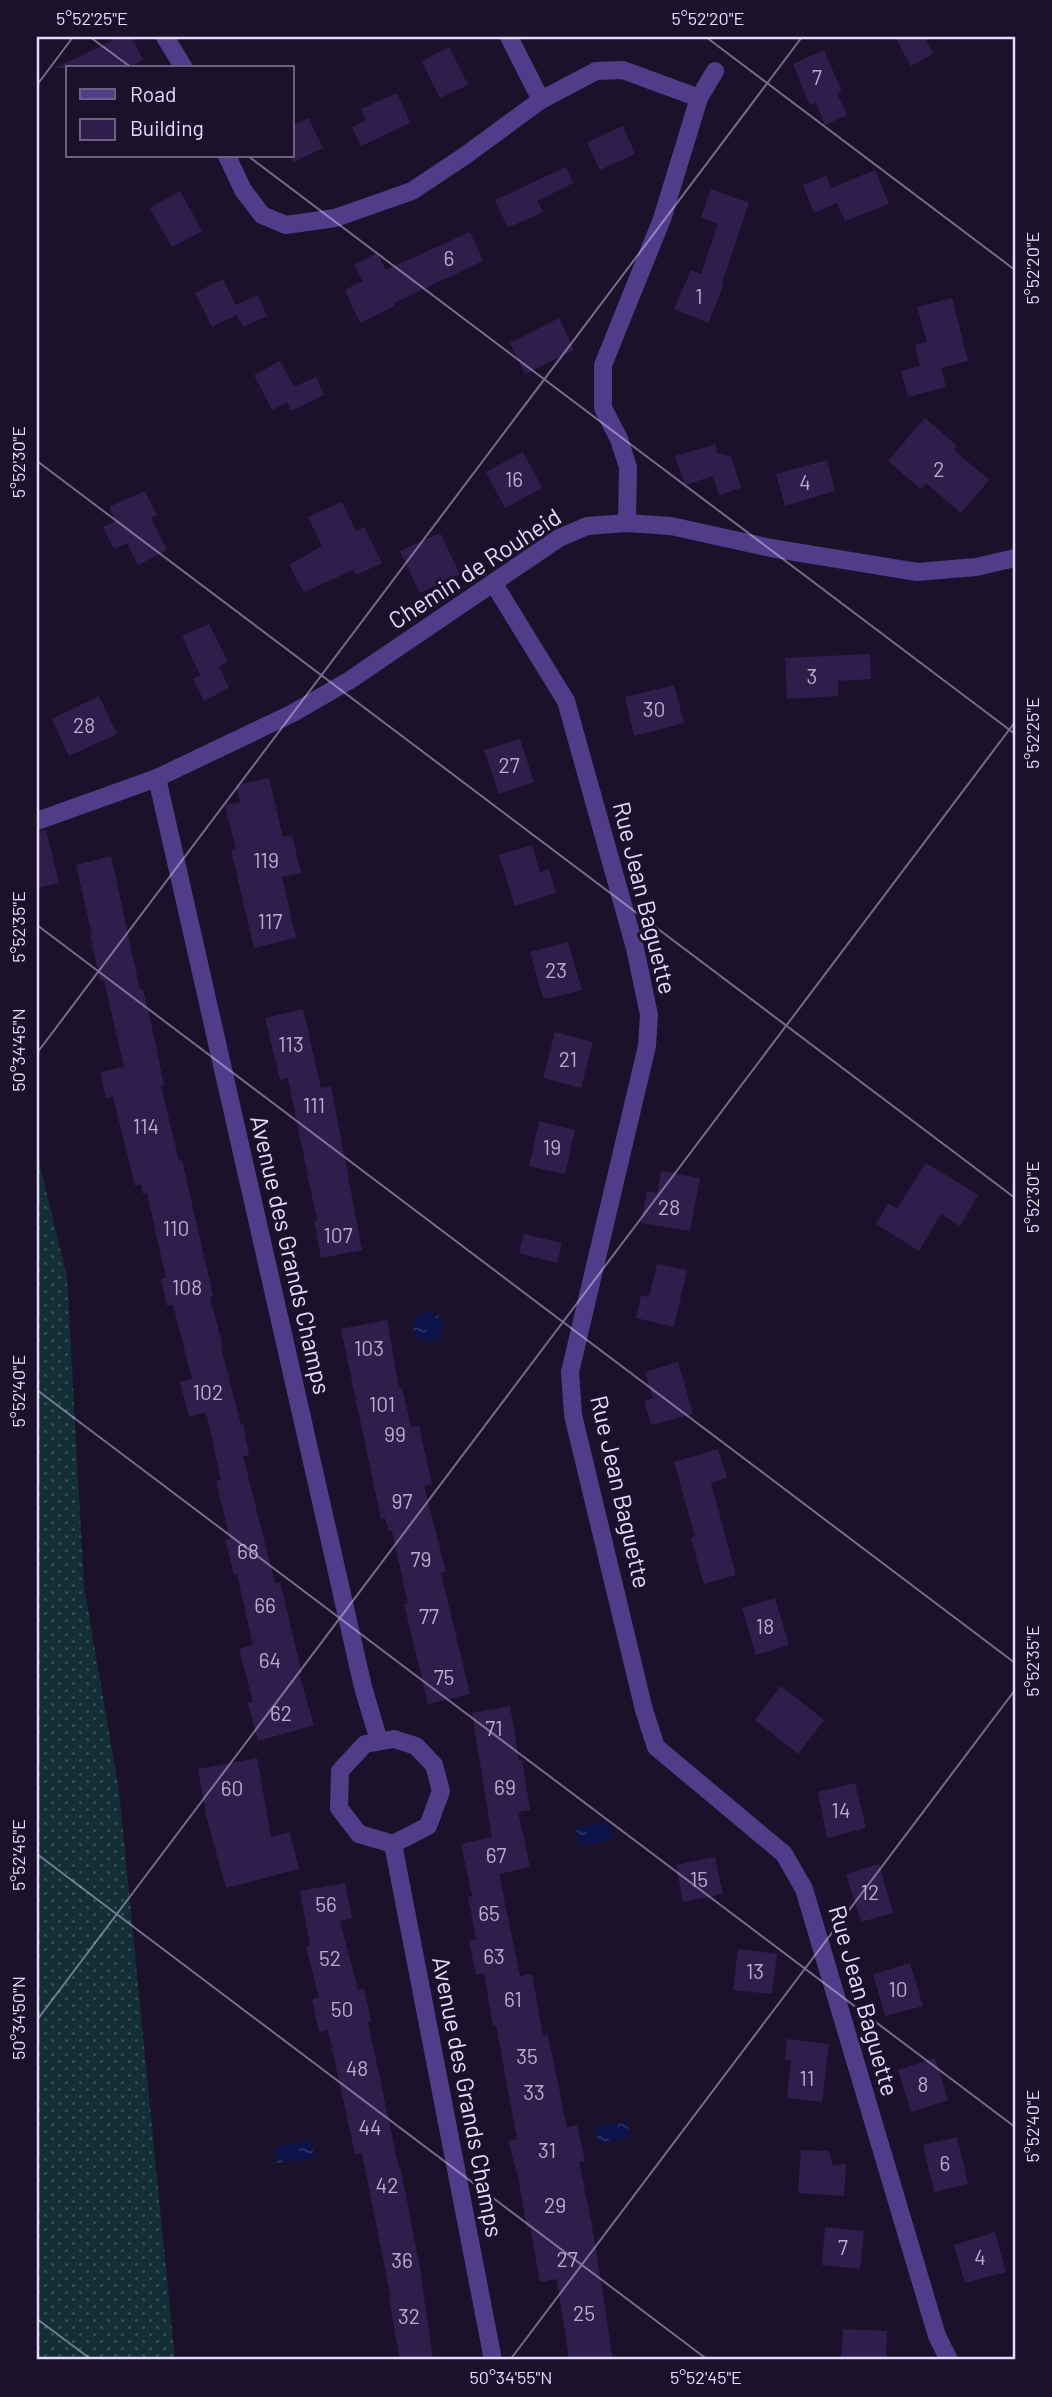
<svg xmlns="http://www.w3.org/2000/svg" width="1052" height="2397" font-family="Barlow,sans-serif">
	<defs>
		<pattern id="grass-dots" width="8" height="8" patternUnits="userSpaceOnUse" patternTransform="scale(1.75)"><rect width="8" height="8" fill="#142e35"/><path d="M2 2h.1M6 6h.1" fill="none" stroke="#364c53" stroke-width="1.8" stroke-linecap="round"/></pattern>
		<pattern id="water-ripples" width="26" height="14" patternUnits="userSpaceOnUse" patternTransform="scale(1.75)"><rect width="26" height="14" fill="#0b134a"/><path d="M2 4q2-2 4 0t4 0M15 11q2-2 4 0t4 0" fill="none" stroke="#2f3565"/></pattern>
	</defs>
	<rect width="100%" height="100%" fill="#1b112b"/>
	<polygon fill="url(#grass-dots)" points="37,1154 67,1277 84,1586 119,1791 175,2360 37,2360"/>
	<g fill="url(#water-ripples)">
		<circle cx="428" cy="1327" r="15"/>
		<polygon points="609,1822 612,1840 579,1845 576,1827"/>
		<polygon points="627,2121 630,2137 598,2144 595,2127"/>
		<polygon points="311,2140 314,2158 277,2163 275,2147"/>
	</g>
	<g fill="#311d4c">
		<polygon points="120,37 131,37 143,60 127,68 55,68"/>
		<polygon points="895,37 924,37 933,54 911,66"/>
		<polygon points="449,47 468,85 440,98 422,61"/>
		<polygon points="824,50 842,92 837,93 847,115 825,125 816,103 810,105 793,64"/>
		<polygon points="397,93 410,123 361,146 352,127 366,120 361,109"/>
		<polygon points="308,118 323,148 292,163 292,126"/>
		<polygon points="623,126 635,154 600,170 587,142"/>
		<polygon points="566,167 573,183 537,201 543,212 508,228 495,200"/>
		<polygon points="875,170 889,204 845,221 837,203 814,213 803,185 826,176 831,188"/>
		<polygon points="711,189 749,203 722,283 724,284 708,323 674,309 691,270 701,274 718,224 701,217"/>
		<polygon points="180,191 202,231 172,247 150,208"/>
		<polygon points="470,232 483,261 394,303 395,306 360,323 345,290 363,281 354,265 377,253 386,270"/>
		<polygon points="223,279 236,305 258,295 267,316 243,327 237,315 212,327 195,293"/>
		<polygon points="952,298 968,361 941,368 946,387 908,397 901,371 920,366 915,345 927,342 917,307"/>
		<polygon points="559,318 574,350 525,374 510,343"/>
		<polygon points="280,361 294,387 316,377 324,395 291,411 287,402 272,410 254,375"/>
		<polygon points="925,418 957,446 954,450 989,480 961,513 926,483 921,489 888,461"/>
		<polygon points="716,444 717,453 731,456 741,488 719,495 713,476 685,485 675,456"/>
		<polygon points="523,452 542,488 505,508 486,472"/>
		<polygon points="827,460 835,491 785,506 776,474"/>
		<polygon points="145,491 157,515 151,518 167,550 138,565 127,543 114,549 103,527 116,521 109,507"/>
		<polygon points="342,502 356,531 364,527 382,563 356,575 353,570 304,592 289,565 322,546 308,517"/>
		<polygon points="440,533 460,574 420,593 400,551"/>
		<polygon points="209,624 228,662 219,666 229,688 204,701 193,679 200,675 182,636"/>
		<polygon points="870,654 871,679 838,681 838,696 787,699 785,658"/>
		<polygon points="674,685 684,723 634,736 625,697"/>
		<polygon points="99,696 117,734 69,756 52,719"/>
		<polygon points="520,739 534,782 499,794 484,750"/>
		<polygon points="269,778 283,837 292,835 301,873 282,877 296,938 254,948 231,850 236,849 225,805 240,802 236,785"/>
		<polygon points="46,830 59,883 37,888 37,832"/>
		<polygon points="532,845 540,872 549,869 556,893 515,906 499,855"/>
		<polygon points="111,856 140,989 143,989 150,1018 164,1085 161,1086 179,1161 182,1160 207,1269 213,1296 210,1297 223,1347 221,1348 241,1425 243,1424 249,1455 243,1456 275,1583 280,1582 302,1673 299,1674 314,1725 258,1741 248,1703 253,1702 239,1649 253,1645 237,1574 234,1575 225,1540 230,1539 216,1481 221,1480 206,1412 189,1417 180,1382 192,1379 173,1305 167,1306 161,1279 166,1278 147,1193 143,1194 141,1184 135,1186 113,1097 106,1098 100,1072 124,1067 104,980 100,981 90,935 92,935 76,865"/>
		<polygon points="568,942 582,990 551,998 543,998 530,952"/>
		<polygon points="303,1009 321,1088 331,1086 362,1250 321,1258 314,1221 317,1221 288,1078 280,1080 265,1018"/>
		<polygon points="555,1032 593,1042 581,1088 543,1078"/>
		<polygon points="539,1121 575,1130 565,1174 529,1166"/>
		<polygon points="926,1163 978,1195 960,1226 941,1214 919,1251 876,1224 888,1203 897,1209"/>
		<polygon points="661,1171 700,1178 690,1231 641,1223 647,1191 657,1193"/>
		<polygon points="524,1234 562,1243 557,1263 519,1253"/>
		<polygon points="657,1264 687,1270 674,1327 636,1318 641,1295 649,1297"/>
		<polygon points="387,1320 399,1388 402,1387 411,1427 419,1426 432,1484 424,1486 446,1572 441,1573 470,1694 428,1704 404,1604 408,1603 392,1531 389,1531 385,1518 381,1519 341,1329"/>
		<polygon points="678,1362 693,1414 651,1425 644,1401 653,1398 645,1372"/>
		<polygon points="718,1449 727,1478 711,1483 736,1575 704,1584 691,1538 695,1536 674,1462"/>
		<polygon points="775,1598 789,1645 756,1655 742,1608"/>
		<polygon points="781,1686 824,1720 798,1754 755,1720"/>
		<polygon points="510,1706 519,1761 522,1760 530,1810 518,1812 530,1867 499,1874 520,1976 532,1974 543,2036 548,2035 567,2127 577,2125 585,2161 579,2162 594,2237 613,2360 569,2360 557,2279 540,2282 530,2227 527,2228 518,2176 508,2141 517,2139 496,2025 493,2026 484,1973 476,1975 469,1941 476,1939 468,1897 472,1896 461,1844 492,1837 472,1713"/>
		<polygon points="257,1758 271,1837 290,1832 299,1869 226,1888 207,1819 198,1769"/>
		<polygon points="855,1783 866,1828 827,1838 818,1792"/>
		<polygon points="715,1857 723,1894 683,1902 676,1865"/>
		<polygon points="879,1864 893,1913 861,1922 846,1874"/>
		<polygon points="345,1883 352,1918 340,1921 358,1990 364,1988 371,2021 368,2022 399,2169 401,2169 420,2269 433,2360 400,2360 389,2299 391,2298 362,2153 355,2154 328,2030 319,2032 312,1999 319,1997 306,1947 310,1946 300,1891"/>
		<polygon points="738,1949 777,1954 772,1994 733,1990"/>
		<polygon points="910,1963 923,2006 885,2016 873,1974"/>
		<polygon points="787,2039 829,2044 822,2102 787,2098 791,2060 785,2060"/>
		<polygon points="935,2058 948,2100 911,2112 898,2070"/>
		<polygon points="957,2137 968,2184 934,2192 923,2145"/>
		<polygon points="801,2150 829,2151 833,2166 846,2163 844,2196 798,2193"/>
		<polygon points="825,2227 864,2231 860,2269 822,2265"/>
		<polygon points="995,2232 1006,2272 965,2283 954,2245"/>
		<polygon points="843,2329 887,2331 886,2360 841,2360"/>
	</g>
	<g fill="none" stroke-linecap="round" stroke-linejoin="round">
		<g stroke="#513c8a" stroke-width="18">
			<polyline points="165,37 184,68"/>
			<polyline points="509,37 541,100"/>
			<polyline points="227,156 243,190 262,215 286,225 335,218 412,191 466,155 541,100 596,71 623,70 699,98"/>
			<polyline points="627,523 628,467 619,439 603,408 603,365 662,219 699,98 715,71"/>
			<polyline points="494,584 566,701 635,948 649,1015 647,1046 570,1372 573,1415 644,1710 656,1747 784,1854 804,1889 937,2336 949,2360"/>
			<polyline points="157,778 363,1687 379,1741"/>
			<polyline points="37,821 157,778 293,713 350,680 559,538 587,526 627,523 671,526 771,548 917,572 976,567 1015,558"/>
			<polygon points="394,1739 416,1746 434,1765 441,1791 428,1826 393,1844 359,1834 339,1808 340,1771 365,1744"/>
			<polyline points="393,1844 493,2360"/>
		</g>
	</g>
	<path fill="none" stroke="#e7daff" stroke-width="2" stroke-opacity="0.45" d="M90 37 132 68M706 37 1015 270M37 85 73 37M248 156 1015 734M37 461 1015 1198M37 925 1015 1663M37 1053 802 37M37 1390 1015 2127M37 1854 708 2360M37 2020 1015 722M37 2319 92 2360M510 2360 1015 1690"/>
	<g text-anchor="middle" stroke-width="6" stroke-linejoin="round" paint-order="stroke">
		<g font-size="21" fill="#baabd2">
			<text x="817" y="85">7</text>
			<text x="449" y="266">6</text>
			<text x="699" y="304">1</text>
			<text x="939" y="477">2</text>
			<text x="514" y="487">16</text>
			<text x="805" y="490">4</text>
			<text x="812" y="684">3</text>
			<text x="654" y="717">30</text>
			<text x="84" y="733">28</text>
			<text x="509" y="773">27</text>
			<text x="266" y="868">119</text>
			<text x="270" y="929">117</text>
			<text x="556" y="978">23</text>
			<text x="291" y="1052">113</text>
			<text x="568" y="1067">21</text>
			<text x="314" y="1113">111</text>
			<text x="146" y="1134">114</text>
			<text x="552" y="1155">19</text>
			<text x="669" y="1215">28</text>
			<text x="176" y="1236">110</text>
			<text x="338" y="1243">107</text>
			<text x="187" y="1295">108</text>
			<text x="369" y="1356">103</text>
			<text x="208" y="1400">102</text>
			<text x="382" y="1412">101</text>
			<text x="395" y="1442">99</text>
			<text x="402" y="1509">97</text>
			<text x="248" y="1559">68</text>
			<text x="421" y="1567">79</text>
			<text x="265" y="1613">66</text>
			<text x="429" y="1624">77</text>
			<text x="765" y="1634">18</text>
			<text x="270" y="1668">64</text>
			<text x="444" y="1685">75</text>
			<text x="281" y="1721">62</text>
			<text x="494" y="1736">71</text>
			<text x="505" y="1795">69</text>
			<text x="232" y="1796">60</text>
			<text x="841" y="1818">14</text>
			<text x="496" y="1863">67</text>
			<text x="699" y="1887">15</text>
			<text x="870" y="1900">12</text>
			<text x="326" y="1912">56</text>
			<text x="489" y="1921">65</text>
			<text x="494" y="1964">63</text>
			<text x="330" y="1966">52</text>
			<text x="755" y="1979">13</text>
			<text x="898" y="1997">10</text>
			<text x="513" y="2007">61</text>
			<text x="342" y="2017">50</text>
			<text x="527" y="2064">35</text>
			<text x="357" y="2076">48</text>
			<text x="807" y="2086">11</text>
			<text x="923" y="2092">8</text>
			<text x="534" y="2100">33</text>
			<text x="370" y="2135">44</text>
			<text x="547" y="2158">31</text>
			<text x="945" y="2171">6</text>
			<text x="387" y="2193">42</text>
			<text x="555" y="2213">29</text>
			<text x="843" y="2255">7</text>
			<text x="980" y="2265">4</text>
			<text x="567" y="2267">27</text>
			<text x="402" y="2268">36</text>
			<text x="584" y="2321">25</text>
			<text x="409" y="2324">32</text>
		</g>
		<g font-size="24" fill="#e7daff" stroke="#1b112b">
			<text transform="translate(475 569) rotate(-33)" y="8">Chemin de Rouheid</text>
			<text transform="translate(644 898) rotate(76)" y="8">Rue Jean Baguette</text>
			<text transform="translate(290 1255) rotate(77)" y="8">Avenue des Grands Champs</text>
			<text transform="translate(620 1492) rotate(77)" y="8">Rue Jean Baguette</text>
			<text transform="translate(863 2001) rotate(74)" y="8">Rue Jean Baguette</text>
			<text transform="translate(467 2097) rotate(79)" y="8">Avenue des Grands Champs</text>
		</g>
	</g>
	<rect width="1052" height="2397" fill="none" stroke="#1b112b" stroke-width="77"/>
	<rect x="66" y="66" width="228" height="91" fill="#1b112b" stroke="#6d6180" stroke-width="2"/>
	<rect x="80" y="89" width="35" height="10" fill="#513c8a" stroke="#6d6180" stroke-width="2"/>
	<text x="130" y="102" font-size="21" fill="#e7daff">Road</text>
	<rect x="80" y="119" width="35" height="21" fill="#311d4c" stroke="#6d6180" stroke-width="2"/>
	<text x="130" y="136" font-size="21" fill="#e7daff">Building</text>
	<rect x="38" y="38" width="976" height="2320" fill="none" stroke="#e7daff" stroke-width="2.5"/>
	<g font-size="18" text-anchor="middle" fill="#e7daff">
		<text x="92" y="25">5°52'25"E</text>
		<text x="708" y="25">5°52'20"E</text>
		<text transform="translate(1033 268) rotate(-90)" y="6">5°52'20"E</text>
		<text transform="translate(19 462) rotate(-90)" y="6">5°52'30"E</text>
		<text transform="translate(1033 733) rotate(-90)" y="6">5°52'25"E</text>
		<text transform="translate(19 927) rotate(-90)" y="6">5°52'35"E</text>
		<text transform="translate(19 1050) rotate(-90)" y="6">50°34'45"N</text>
		<text transform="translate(1033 1197) rotate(-90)" y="6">5°52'30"E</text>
		<text transform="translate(19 1391) rotate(-90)" y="6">5°52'40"E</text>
		<text transform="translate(1033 1661) rotate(-90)" y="6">5°52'35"E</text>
		<text transform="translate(19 1855) rotate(-90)" y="6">5°52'45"E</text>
		<text transform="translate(19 2018) rotate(-90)" y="6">50°34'50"N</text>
		<text transform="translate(1033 2126) rotate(-90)" y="6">5°52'40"E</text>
		<text x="511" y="2384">50°34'55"N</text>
		<text x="706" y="2384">5°52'45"E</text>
	</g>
</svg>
